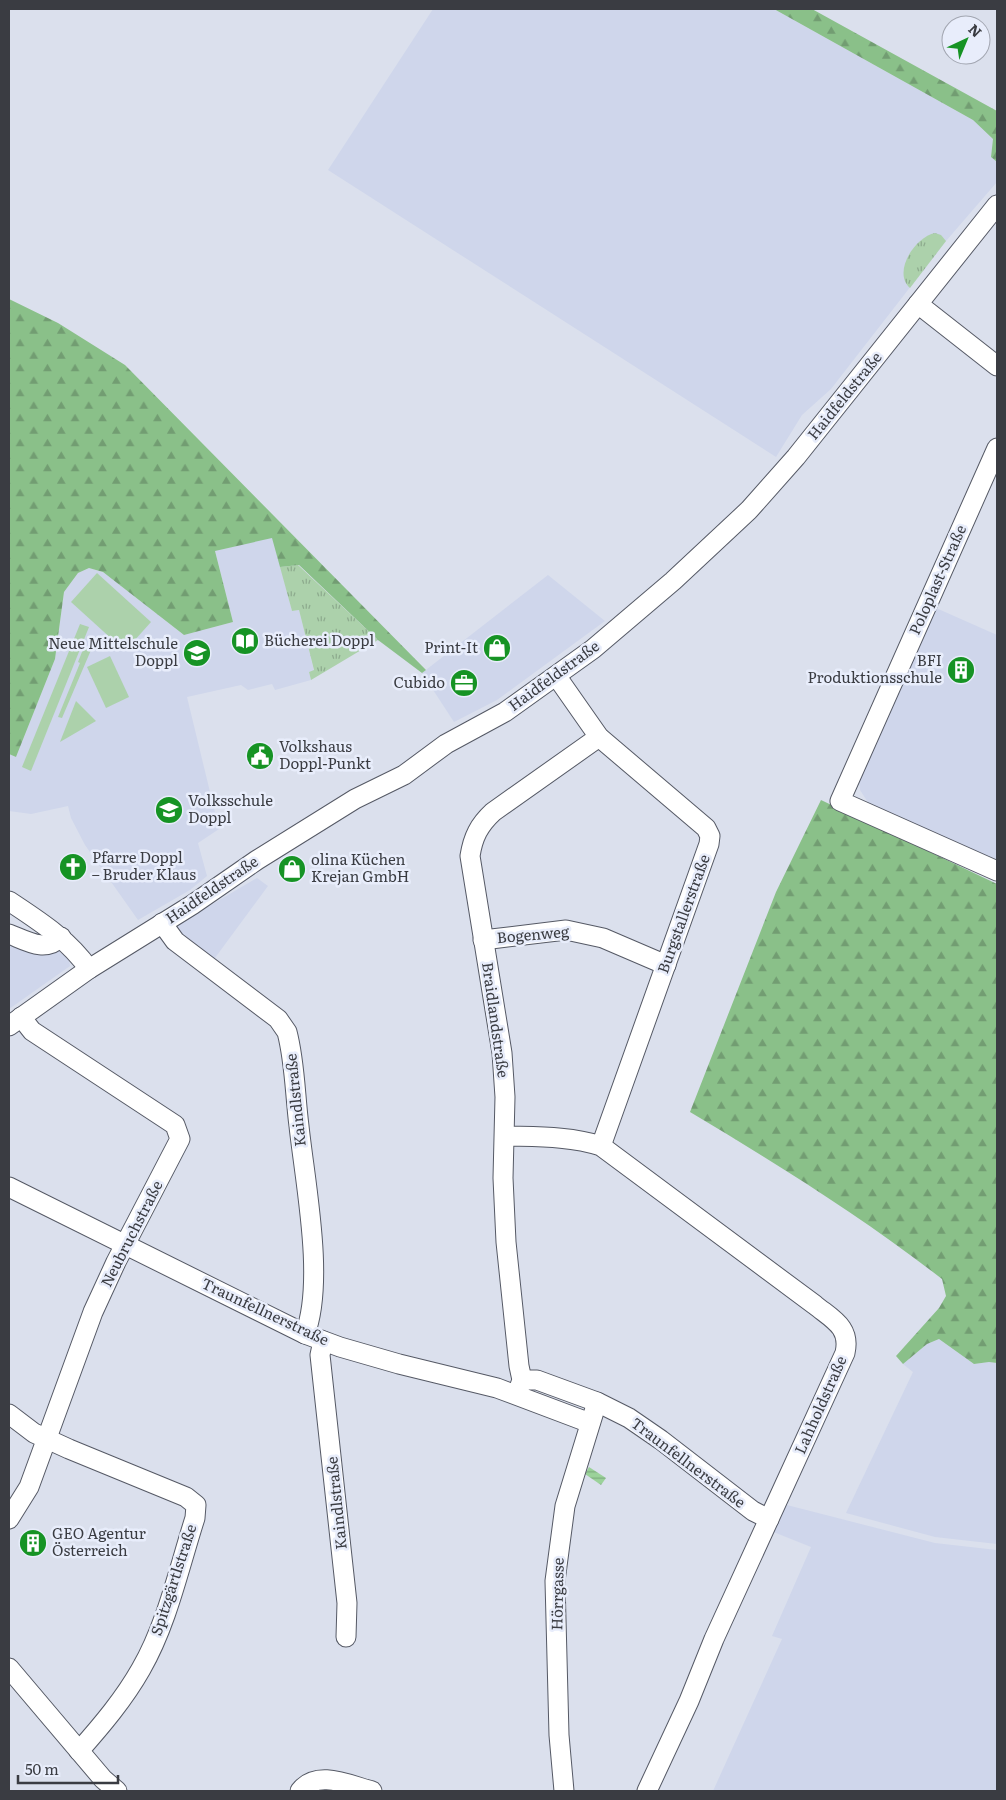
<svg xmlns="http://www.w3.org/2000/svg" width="1006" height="1800" font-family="Literata,serif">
	<defs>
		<pattern id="grass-tufts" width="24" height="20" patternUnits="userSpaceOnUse" patternTransform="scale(1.25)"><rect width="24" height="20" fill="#acd1ab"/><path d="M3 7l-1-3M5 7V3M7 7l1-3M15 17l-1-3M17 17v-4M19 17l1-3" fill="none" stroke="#8dab8d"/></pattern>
		<pattern id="forest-firs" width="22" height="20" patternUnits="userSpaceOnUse" patternTransform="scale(1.25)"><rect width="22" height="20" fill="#8ac089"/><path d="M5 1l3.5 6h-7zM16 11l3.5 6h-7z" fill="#729d72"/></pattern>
		<pattern id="water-rules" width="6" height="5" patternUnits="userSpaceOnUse" patternTransform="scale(1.25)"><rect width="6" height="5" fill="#9bd29a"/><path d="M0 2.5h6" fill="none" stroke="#7fac7f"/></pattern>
	</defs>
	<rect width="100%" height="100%" fill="#dbe0ed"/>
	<g fill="#cfd6eb">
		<polygon points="433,9 774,9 973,120 993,139 991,157 997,162 997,182 946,241 831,389 802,415 776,457 328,170"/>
		<polygon points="273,537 292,611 299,610 314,671 309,672 311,680 275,690 272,684 248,690 241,685 187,697 219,829 198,843 207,876 190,890 138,920 85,845 71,818 68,806 31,814 9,811 9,754 16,757 55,659 64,592 78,573 89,568 103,572 184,635 233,622 215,551"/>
		<polygon points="548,575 605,621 497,700 454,722 422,673"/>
		<polygon points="936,608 997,635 997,863 869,804 860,790 859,778"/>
		<polygon points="257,878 268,886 212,962 179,936 177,925"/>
		<polygon points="9,940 51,951 60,950 60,953 69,958 70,966 9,1009"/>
		<polygon points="939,1339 974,1364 989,1362 997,1363 997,1544 935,1537 846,1513 913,1372 903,1364 927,1344"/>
		<polygon points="783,1504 935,1543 997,1550 997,1791 713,1791 782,1639 772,1636 811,1547 771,1531"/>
	</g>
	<g fill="url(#grass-tufts)">
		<path d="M935 233 941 235 946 241 910 288C892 272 915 237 935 233Z"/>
		<polygon points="298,565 378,640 311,680 309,672 314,670 299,610 292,611 280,567"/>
	</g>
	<g fill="url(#forest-firs)">
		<polygon points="774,9 812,9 997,111 997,162 991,157 993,139 973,120"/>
		<polygon points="9,299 58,323 125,365 426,670 422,673 378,640 299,565 280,567 272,538 215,551 233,622 184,635 103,572 89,568 78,573 64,592 55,659 16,757 9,754"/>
		<path d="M821 800 997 884V1363L989 1362 974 1364 939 1339 927 1344 903 1364 896 1356 939 1308 946 1296 942 1279C862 1217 777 1164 690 1112L776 892Z"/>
	</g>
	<g fill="#acd1ab">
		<polygon points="97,573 151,622 125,651 71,602"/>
		<polygon points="80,624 89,627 31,771 22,767"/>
		<polygon points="84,647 91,650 62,718 58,717 80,663 78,662"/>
		<polygon points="110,656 129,697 106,708 87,667"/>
		<polygon points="76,701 96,721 60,742"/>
	</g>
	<polygon fill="url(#water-rules)" points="589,1467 606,1478 601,1485 585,1474"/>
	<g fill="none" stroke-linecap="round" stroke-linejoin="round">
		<defs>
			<g id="minor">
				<polyline points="918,304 997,366"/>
				<polyline points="997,448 840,801 997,871"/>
				<polyline points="557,677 599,737 706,828 710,836 709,844 601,1146"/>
				<path d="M9 901C39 921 68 939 89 969"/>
				<path d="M162 923 175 941 278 1019 287 1032C295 1062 295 1095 299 1126 305 1183 325 1281 305 1334"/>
				<path d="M9 934C27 941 45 953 61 937"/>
				<polyline points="483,940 566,930 603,938 666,965"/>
				<polyline points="9,1026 89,969 192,905 257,860 355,799 404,775 446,744 505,712 593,649 673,581 749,510 796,457 997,205"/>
				<path d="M505 1136C537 1137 570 1136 601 1146L815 1305C832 1319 851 1327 845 1353L714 1639 689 1701 647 1791"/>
				<polyline points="9,1187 305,1334 340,1347 399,1364 497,1388 590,1423"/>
				<polyline points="323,1341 320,1355 347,1603 346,1637"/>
				<polyline points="522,1380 537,1380 597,1402 629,1418 661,1440 753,1511 769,1519"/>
				<path d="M517 1394 522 1380 519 1366 506 1242 503 1178 505 1097 502 1053 470 856C473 837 479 825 493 812L599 737"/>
				<path d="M9 1414 34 1433 69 1449 186 1497 196 1505 195 1518C179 1568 167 1624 141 1669 124 1699 102 1725 79 1751"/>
				<polyline points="9,1519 29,1487 93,1312 116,1262 180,1139 175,1125 32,1031 21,1017"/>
				<polyline points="9,1668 103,1779 117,1791"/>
				<path d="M300 1791C317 1769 349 1785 372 1791"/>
				<polyline points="564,1791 559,1735 555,1581 565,1506 597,1402"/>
			</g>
		</defs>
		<use href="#minor" stroke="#555965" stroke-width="21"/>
		<use href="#minor" stroke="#fff" stroke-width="19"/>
	</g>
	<defs>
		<symbol id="library-disc" viewBox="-11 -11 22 22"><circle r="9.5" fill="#169324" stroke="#e8edfb"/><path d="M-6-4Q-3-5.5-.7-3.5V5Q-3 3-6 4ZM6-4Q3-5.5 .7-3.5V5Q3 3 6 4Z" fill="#fff"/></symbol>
		<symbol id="shop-disc" viewBox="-11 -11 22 22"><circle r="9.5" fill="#169324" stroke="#e8edfb"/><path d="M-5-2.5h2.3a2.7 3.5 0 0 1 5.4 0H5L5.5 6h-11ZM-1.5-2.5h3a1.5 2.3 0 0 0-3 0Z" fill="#fff"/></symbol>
		<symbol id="school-disc" viewBox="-11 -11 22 22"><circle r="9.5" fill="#169324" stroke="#e8edfb"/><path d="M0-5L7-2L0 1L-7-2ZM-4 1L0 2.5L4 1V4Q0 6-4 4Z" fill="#fff"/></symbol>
		<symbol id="building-disc" viewBox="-11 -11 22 22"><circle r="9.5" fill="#169324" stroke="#e8edfb"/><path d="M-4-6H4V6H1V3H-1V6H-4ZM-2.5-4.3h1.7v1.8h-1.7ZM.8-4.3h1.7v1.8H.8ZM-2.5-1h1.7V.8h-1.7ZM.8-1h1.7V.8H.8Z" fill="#fff"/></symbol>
		<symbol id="office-disc" viewBox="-11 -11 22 22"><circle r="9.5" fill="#169324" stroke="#e8edfb"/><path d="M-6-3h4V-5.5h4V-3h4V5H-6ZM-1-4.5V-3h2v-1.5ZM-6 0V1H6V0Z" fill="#fff"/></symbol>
		<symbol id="civic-disc" viewBox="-11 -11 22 22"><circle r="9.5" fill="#169324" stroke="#e8edfb"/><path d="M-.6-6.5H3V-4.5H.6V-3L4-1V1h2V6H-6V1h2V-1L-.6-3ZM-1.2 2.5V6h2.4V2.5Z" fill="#fff"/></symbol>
		<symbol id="church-disc" viewBox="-11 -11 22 22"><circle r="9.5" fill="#169324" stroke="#e8edfb"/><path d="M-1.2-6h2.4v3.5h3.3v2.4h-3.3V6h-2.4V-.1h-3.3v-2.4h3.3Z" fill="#fff"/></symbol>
	</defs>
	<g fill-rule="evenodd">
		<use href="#library-disc" x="229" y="625" width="32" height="32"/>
		<use href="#shop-disc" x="481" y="632" width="32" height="32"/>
		<use href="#school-disc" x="181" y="637" width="32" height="32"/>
		<use href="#building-disc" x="945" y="654" width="32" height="32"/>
		<use href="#office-disc" x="448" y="667" width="32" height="32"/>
		<use href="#civic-disc" x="244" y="740" width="32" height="32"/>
		<use href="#school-disc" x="153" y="794" width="32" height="32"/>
		<use href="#church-disc" x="57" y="851" width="32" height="32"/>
		<use href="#shop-disc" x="276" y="853" width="32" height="32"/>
		<use href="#building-disc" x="17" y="1527" width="32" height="32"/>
	</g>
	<g text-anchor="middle" stroke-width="5" stroke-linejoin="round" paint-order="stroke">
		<g font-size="15" fill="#3a3c42" stroke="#e8edfb">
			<text transform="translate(845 396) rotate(-51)" y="5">Haidfeldstraße</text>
			<text transform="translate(938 580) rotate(-66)" y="5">Poloplast-Straße</text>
			<text transform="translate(554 676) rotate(-36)" y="5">Haidfeldstraße</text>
			<text transform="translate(212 890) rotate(-34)" y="5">Haidfeldstraße</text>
			<text transform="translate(684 914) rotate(-70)" y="5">Burgstallerstraße</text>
			<text transform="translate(533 935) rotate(-5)" y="5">Bogenweg</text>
			<text transform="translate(495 1020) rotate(82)" y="5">Braidlandstraße</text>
			<text transform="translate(296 1100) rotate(-96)" y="5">Kaindlstraße</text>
			<text transform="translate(132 1234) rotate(-63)" y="5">Neubruchstraße</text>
			<text transform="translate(265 1312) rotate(25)" y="5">Traunfellnerstraße</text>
			<text transform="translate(821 1405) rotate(-66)" y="5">Lahholdstraße</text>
			<text transform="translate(688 1463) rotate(37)" y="5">Traunfellnerstraße</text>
			<text transform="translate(337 1503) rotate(-96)" y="5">Kaindlstraße</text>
			<text transform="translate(174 1580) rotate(-72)" y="5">Spitzgärtlstraße</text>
			<text transform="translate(558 1594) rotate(-89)" y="5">Hörrgasse</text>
		</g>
		<g font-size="15" fill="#3a3c42" stroke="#e8edfb" text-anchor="start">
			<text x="264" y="646">Bücherei Doppl</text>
			<text x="178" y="649" text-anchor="end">Neue Mittelschule<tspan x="178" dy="17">Doppl</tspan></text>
			<text x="478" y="653" text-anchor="end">Print-It</text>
			<text x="942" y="666" text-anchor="end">BFI<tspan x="942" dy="17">Produktionsschule</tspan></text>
			<text x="445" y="688" text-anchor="end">Cubido</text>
			<text x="279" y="752">Volkshaus<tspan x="279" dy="17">Doppl-Punkt</tspan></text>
			<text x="188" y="806">Volksschule<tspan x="188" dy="17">Doppl</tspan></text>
			<text x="92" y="863">Pfarre Doppl<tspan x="92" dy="17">– Bruder Klaus</tspan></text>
			<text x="311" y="865">olina Küchen<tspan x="311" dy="17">Krejan GmbH</tspan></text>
			<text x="52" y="1539">GEO Agentur<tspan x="52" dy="17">Österreich</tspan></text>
		</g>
	</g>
	<rect width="1006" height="1800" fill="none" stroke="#3a3c42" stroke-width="20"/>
	<g transform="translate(966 40) rotate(44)"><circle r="24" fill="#e8edfb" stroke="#a2a6b1"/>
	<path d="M0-4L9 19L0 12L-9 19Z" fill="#169324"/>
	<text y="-8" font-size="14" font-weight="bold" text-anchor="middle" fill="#3a3c42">N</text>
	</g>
	<path d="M18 1775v8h100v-8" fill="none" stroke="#3a3c42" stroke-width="2.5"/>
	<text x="25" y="1775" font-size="15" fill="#3a3c42" stroke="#e8edfb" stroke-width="4" paint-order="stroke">50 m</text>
</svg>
